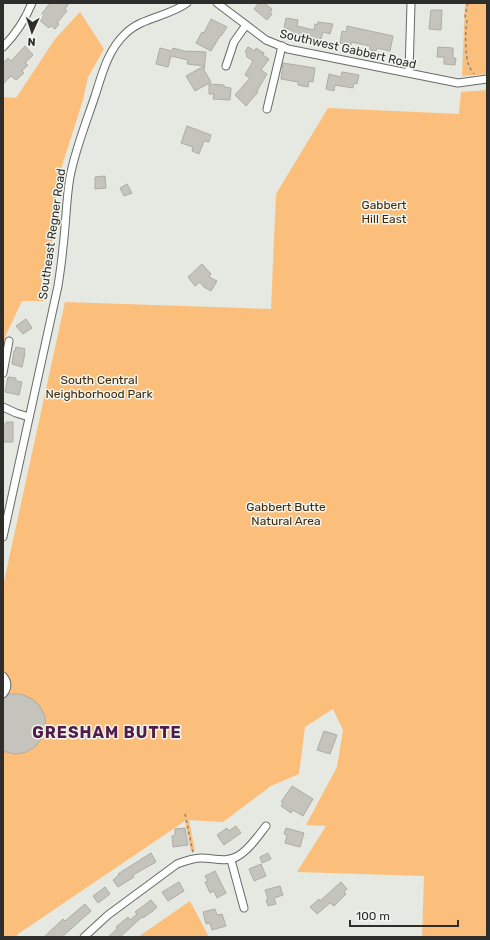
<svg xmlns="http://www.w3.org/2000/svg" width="490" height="940" font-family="Rubik,sans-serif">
	<rect width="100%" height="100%" fill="#e5e9e1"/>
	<g fill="#fcbf7b">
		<polygon points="465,3 487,3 487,74 462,76"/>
		<polygon points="80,12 104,49 88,77 83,100 60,172 54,211 51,262 45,301 22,301 6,335 3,347 3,97 16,98 55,39"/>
		<polygon points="487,90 487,937 422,937 424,876 297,872 326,826 306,825 337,767 343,730 333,709 305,727 299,774 271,786 223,822 189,820 195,851 191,851 185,821 18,934 16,937 3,937 3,586 65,302 271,309 276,194 328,108 459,114 461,92"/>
		<polygon points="190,901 209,937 138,937"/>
	</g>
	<g fill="#c5c4bc" stroke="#aeada5">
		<polygon points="50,3 69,3 65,9 67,11 57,23 59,24 55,29 51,26 49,28 38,19"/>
		<polygon points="259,3 264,3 272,9 270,13 272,14 267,20 254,9"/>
		<polygon points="431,10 442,10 441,30 429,29"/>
		<polygon points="286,18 298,20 297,26 314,30 315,24 317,25 318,22 333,24 330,34 323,32 321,39 292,34 292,30 284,28"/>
		<polygon points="211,19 227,27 221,36 220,36 211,51 196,43 202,32 204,33"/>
		<polygon points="347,26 393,36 390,51 377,48 376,51 370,50 370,46 351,42 351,45 340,43 342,31 346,32"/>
		<polygon points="25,46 33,55 25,63 28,65 22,71 24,73 16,80 11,76 3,84 3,63 8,58 11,61"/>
		<polygon points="248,47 255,51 256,48 264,53 263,55 269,59 261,70 267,74 257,91 258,92 246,106 235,95 250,78 245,75 253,61 246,56 247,54 245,52"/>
		<polygon points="438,47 453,48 453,58 456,58 455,65 444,64 444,57 437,57"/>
		<polygon points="160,48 172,51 173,48 188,52 188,51 206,52 204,70 211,82 195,91 186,76 204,66 187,64 188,60 171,56 168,67 156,64"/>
		<polygon points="283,63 315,68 313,82 309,81 308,87 298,85 298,82 281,79"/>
		<polygon points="342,72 359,75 357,84 354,83 353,88 335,85 334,91 326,89 329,74 341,77"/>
		<polygon points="209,84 224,85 224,87 231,88 230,100 213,99 214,94 209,94"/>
		<polygon points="187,126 211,135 209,142 204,141 199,154 192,151 193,147 181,143"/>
		<polygon points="105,176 106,188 95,189 95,177"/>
		<polygon points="127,184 132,193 124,196 120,188"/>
		<polygon points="202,264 211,274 209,277 217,281 211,291 204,287 200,282 195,286 188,277"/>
		<polygon points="26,319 32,328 23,334 16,326"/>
		<polygon points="16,347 25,349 24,353 25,353 22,367 12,364 14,351 15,351"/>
		<polygon points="8,377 16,378 16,381 22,382 19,395 5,392"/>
		<polygon points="6,422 13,422 13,442 3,442 3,424 6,424"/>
		<polygon points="9,694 21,694 32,699 39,705 45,716 46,726 42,738 35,747 24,753 14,754 3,751 3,699"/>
		<polygon points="324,731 337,735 330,754 317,750"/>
		<polygon points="292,786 313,799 303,816 293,810 291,813 281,806 283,803 281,802"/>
		<polygon points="236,826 241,833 224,845 217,835 227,828 229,831"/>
		<polygon points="185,828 188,845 173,847 172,836 175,835 175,829"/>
		<polygon points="286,828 304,833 300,847 285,843 287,835 284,834"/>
		<polygon points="151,853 156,862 133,875 134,877 118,887 113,880 119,875 118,874"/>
		<polygon points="268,853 271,859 262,863 260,857"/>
		<polygon points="261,864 266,876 254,881 249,869"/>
		<polygon points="215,871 226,893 217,898 214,891 210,893 205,882 208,881 205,876"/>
		<polygon points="179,882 184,891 168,901 162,892"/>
		<polygon points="341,882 347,889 344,892 346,894 334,906 330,903 317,914 310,907 319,899 320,901"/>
		<polygon points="280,886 283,895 274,898 276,904 268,906 266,900 268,899 265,890"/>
		<polygon points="105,887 110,894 98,903 93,896"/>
		<polygon points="151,900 157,907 153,911 143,918 142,917 120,937 108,937 117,929 116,927 128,917 130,920 137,914 135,912"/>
		<polygon points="85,904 91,911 62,937 44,937 63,919 65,921"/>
		<polygon points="215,909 217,915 222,914 226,926 212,930 210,923 206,924 203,912"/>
	</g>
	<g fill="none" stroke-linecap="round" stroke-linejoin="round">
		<defs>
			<g id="minor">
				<polyline points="217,3 266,40 288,49 458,83 487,79"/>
				<path d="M3 47C16 34 25 20 32 3"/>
				<polyline points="226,66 234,42 246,25"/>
				<polyline points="409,73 411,3"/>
				<polyline points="267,109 282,46"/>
				<polyline points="3,373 9,341"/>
				<polyline points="3,407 16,413 29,417"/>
				<path d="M3 537 58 286C60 273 62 260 63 247 66 224 66 200 70 177 75 150 86 123 95 96 102 74 108 50 125 34 142 17 168 17 187 3"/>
				<path d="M3 676C8 682 8 688 3 694"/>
				<polyline points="231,860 244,908"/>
				<path d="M84 937 108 915 177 864C185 861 193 858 201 858 214 858 226 863 238 856 249 850 258 836 266 826"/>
			</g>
		</defs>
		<use href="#minor" stroke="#676b65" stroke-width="9"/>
		<g stroke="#848681" stroke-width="1.5" stroke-dasharray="3 3" stroke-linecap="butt">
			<path d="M468 3 465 16 467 21C465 30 465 57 469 66 470 69 473 72 474 74"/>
			<polyline points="185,814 193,853"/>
		</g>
		<use href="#minor" stroke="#fff" stroke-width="7"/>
	</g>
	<g text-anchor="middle" stroke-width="3" stroke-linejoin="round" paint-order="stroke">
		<g font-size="12" fill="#2d2e2c" stroke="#f2f6ef">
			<text transform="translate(348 49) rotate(13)" y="4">Southwest Gabbert Road</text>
			<text transform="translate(52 234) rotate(-82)" y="4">Southeast Regner Road</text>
		</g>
		<g font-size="12" fill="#42290a" stroke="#f2f6ef">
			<text x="384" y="209">Gabbert<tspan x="384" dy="14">Hill East</tspan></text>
			<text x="99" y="384">South Central<tspan x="99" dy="14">Neighborhood Park</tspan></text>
			<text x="286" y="511">Gabbert Butte<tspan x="286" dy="14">Natural Area</tspan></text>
		</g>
		<g font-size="16" font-weight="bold" letter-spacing="1" fill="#511c49" stroke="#f2f6ef">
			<text x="107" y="738">GRESHAM BUTTE</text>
		</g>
	</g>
	<rect width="490" height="940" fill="none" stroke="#2d2e2c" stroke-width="8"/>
	<g transform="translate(32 32) rotate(183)" stroke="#f2f6ef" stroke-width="3" paint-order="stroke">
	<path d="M0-3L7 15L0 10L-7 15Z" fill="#2d2e2c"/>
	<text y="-6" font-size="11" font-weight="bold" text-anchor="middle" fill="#2d2e2c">N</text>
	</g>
	<path d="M350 920v6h108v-6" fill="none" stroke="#2d2e2c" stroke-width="2"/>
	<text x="356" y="920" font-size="12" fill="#2d2e2c" stroke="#f2f6ef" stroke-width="3" paint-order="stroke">100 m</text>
</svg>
